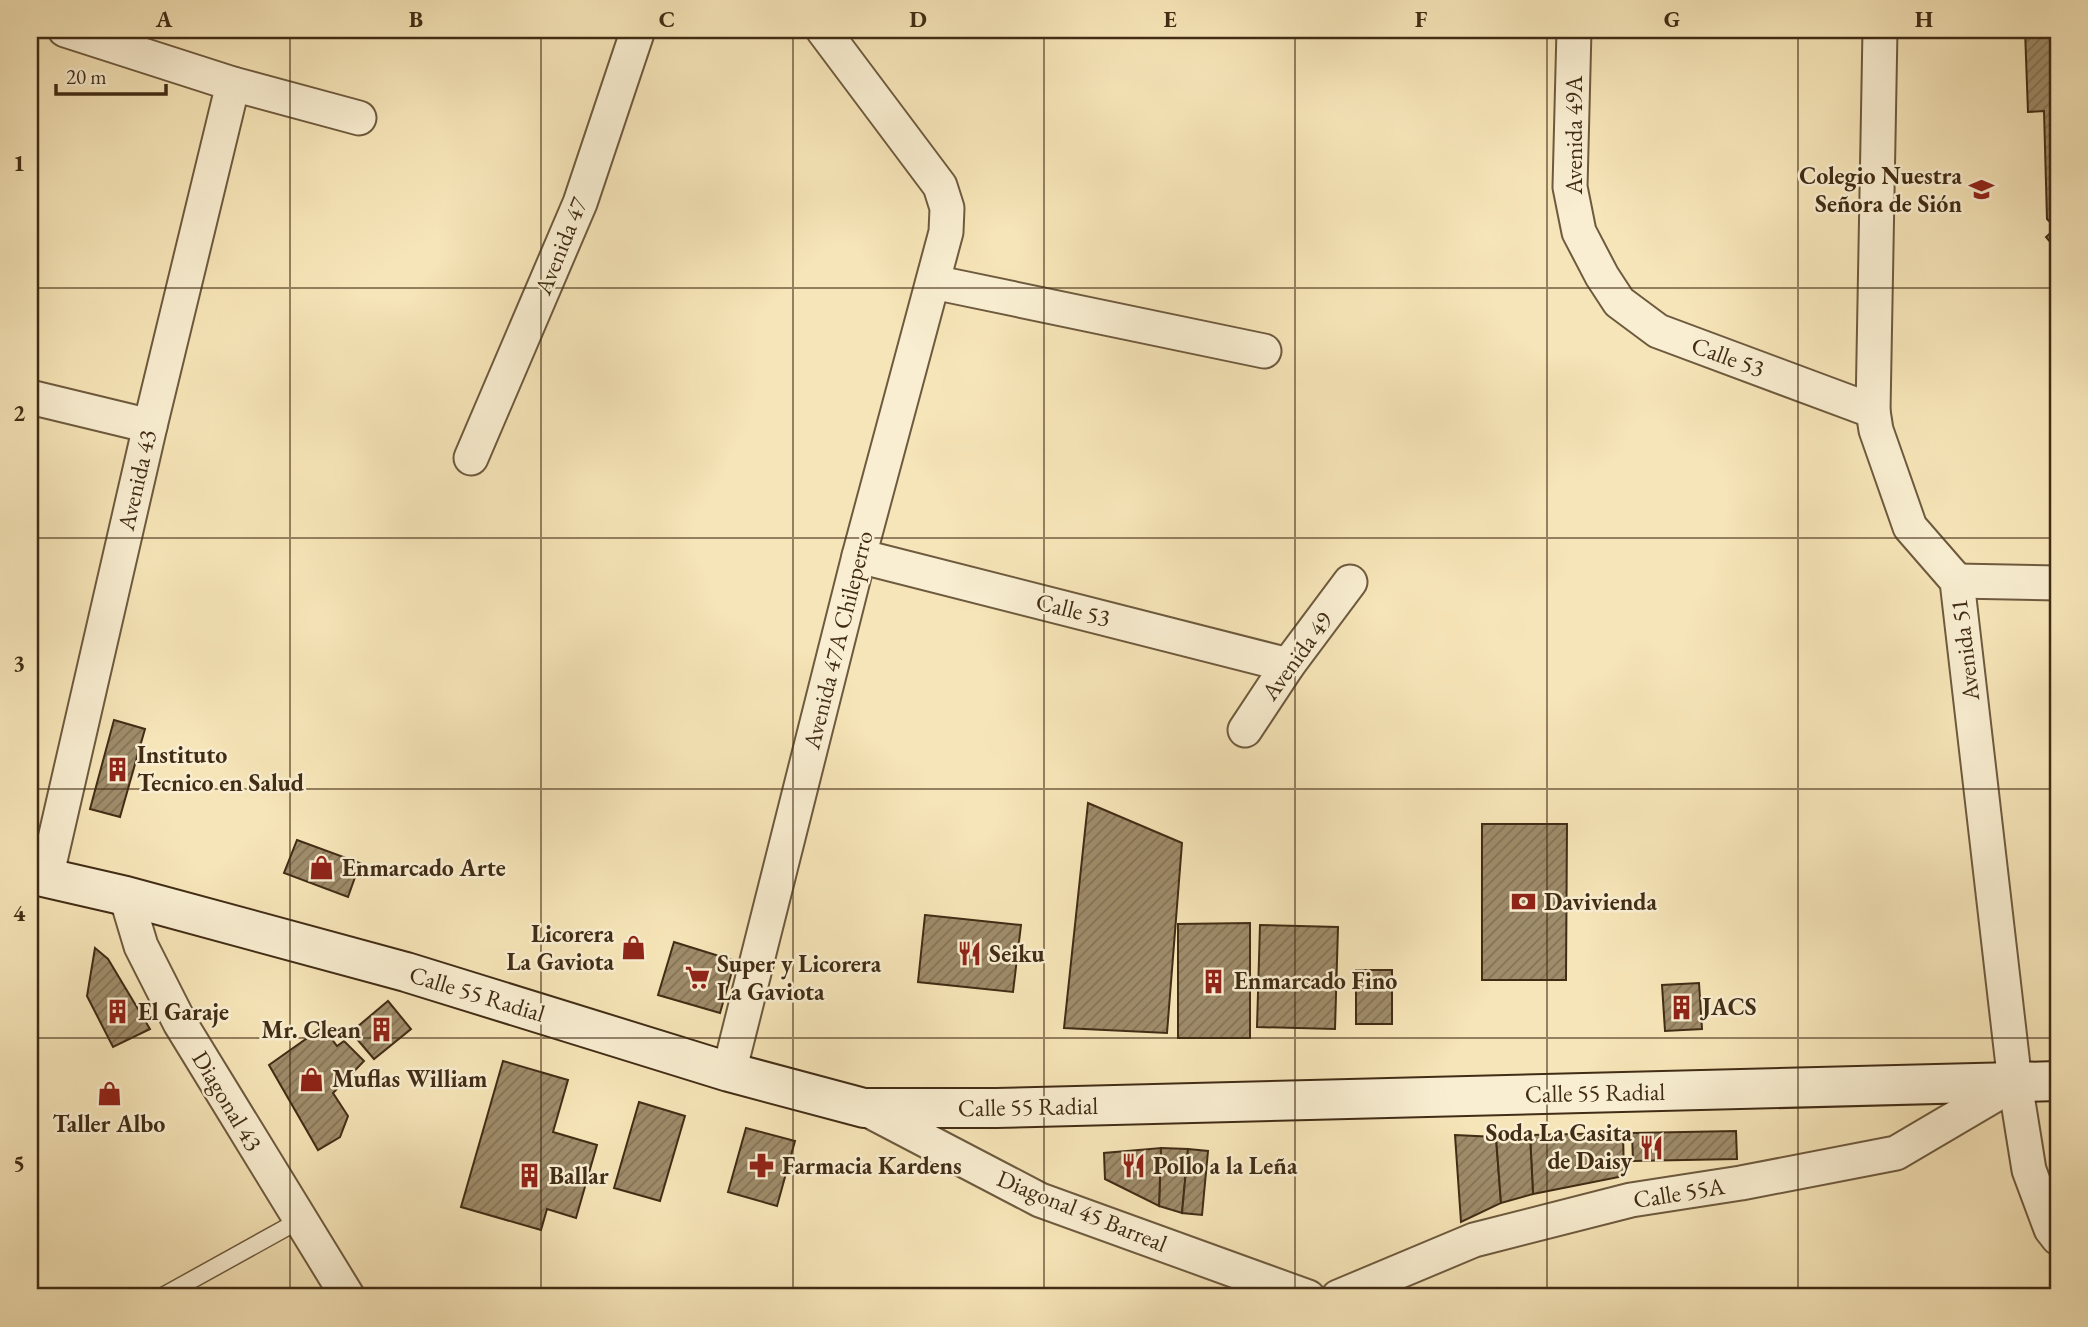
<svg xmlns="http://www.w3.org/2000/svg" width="2088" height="1327" font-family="'EB Garamond',serif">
	<defs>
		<pattern id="building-hatch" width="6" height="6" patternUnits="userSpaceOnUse" patternTransform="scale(1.75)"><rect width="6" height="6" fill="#9f8c6a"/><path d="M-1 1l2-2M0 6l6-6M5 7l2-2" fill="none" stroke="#837356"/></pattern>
	</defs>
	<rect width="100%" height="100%" fill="#f6e5b8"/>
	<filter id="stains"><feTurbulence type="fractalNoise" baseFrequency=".00286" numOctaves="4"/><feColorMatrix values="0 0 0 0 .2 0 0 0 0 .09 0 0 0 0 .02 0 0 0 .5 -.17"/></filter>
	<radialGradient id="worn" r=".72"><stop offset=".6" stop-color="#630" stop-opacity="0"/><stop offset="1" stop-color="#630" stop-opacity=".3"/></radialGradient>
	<g fill="url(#building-hatch)" stroke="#412c15" stroke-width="2">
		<polygon points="2025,30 2058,30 2058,251 2046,237 2056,228 2047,219 2044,111 2028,112"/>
		<polygon points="114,720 145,729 120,817 90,809"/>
		<polygon points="1088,803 1182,843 1167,1033 1064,1028"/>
		<polygon points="1482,824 1567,824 1566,980 1482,980"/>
		<polygon points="297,840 360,863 348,897 284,873"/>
		<polygon points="2053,886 2058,886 2058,1002 2055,1002"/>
		<polygon points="925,915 1021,925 1013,992 918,982"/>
		<polygon points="1250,923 1250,1038 1178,1038 1178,924"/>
		<polygon points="1260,925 1338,927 1335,1029 1257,1027"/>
		<polygon points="674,942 735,961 720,1013 658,995"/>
		<polygon points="95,948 108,959 150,1029 113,1047 87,996"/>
		<rect x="1356" y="970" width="36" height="54"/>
		<polygon points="1699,983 1702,1029 1665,1031 1662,985"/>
		<polygon points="388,1001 411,1029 374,1059 351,1032"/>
		<polygon points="323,1027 337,1046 344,1041 364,1061 333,1093 348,1116 340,1137 318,1150 269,1065"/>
		<polygon points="503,1061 568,1080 553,1132 597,1145 576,1218 547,1209 541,1230 461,1207"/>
		<polygon points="639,1102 685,1116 660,1201 614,1188"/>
		<polygon points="746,1128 795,1141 777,1206 728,1192"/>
		<polygon points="1736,1131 1737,1159 1633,1161 1632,1133"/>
		<polygon points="1623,1133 1624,1176 1533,1194 1530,1135"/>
		<polygon points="1455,1135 1496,1137 1501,1203 1461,1222"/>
		<polygon points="1530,1135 1533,1194 1501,1203 1496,1137"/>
		<polygon points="1161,1148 1188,1149 1182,1213 1159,1206"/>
		<polygon points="1161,1148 1159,1206 1105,1179 1104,1153"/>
		<polygon points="1188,1149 1208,1151 1202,1215 1182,1213"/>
	</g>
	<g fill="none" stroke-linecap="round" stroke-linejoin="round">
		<defs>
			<polyline id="lane" points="161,1297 300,1220"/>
			<g id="street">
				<polyline points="65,30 233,84 359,118"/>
				<polyline points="1574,30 1570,187 1579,232 1602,276 1619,302 1658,331 1873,411"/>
				<polyline points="1880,30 1873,411 1876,430 1910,527 1957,581 2015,1083 2029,1170 2051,1229 2058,1238"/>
				<polyline points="933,282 1264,351"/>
				<polyline points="30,397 150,426"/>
				<polyline points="471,458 580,203 638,30"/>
				<polyline points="859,556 1288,665"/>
				<polyline points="1957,581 2058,583"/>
				<polyline points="1245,730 1288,665 1350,582"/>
				<polyline points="46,878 150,426 233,84"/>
				<polyline points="126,896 141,946 180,1023 348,1297"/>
				<polyline points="729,1072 859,556 946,232 947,208 940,186 823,30"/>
				<polyline points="864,1108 1040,1200 1308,1297"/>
				<polyline points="1338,1297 1474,1240 1631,1200 1741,1183 1896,1153 2015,1083"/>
			</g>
			<polyline id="secondary" points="30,874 126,896 406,972 729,1072 864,1108 996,1108 2058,1081"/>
		</defs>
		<use href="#lane" stroke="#6e5a3e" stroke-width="19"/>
		<use href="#street" stroke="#6e5a3e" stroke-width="37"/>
		<use href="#secondary" stroke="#412c15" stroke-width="42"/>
		<use href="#lane" stroke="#f9eed1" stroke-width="16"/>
		<use href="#street" stroke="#f9eed1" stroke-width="33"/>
		<use href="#secondary" stroke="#f9eed1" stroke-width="38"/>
	</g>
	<path fill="none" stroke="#412c15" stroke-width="2" stroke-opacity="0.55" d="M290 30V1297M541 30V1297M793 30V1297M1044 30V1297M1295 30V1297M1547 30V1297M1798 30V1297M30 288H2058M30 538H2058M30 789H2058M30 1038H2058"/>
	<defs>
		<symbol id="school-bare" viewBox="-9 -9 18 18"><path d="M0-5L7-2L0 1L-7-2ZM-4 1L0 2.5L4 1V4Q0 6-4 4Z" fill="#8f2418" stroke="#f9eed1" stroke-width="2.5" paint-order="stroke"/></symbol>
		<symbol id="building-bare" viewBox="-9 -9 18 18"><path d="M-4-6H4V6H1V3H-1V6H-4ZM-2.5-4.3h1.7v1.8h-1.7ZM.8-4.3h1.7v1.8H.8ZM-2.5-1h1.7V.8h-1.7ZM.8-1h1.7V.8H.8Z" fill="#8f2418" stroke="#f9eed1" stroke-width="2.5" paint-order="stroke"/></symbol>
		<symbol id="shop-bare" viewBox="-9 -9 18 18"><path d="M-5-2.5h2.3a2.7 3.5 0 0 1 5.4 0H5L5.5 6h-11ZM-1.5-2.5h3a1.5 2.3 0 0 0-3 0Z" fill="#8f2418" stroke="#f9eed1" stroke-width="2.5" paint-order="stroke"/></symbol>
		<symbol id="bank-bare" viewBox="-9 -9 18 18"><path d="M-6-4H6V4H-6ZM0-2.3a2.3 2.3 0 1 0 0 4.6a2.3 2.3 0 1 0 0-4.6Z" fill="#8f2418" stroke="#f9eed1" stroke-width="2.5" paint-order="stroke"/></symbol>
		<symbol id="restaurant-bare" viewBox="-9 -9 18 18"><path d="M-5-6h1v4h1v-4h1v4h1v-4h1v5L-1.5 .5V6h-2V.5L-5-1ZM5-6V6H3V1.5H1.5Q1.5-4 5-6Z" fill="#8f2418" stroke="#f9eed1" stroke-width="2.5" paint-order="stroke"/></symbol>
		<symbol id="supermarket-bare" viewBox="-9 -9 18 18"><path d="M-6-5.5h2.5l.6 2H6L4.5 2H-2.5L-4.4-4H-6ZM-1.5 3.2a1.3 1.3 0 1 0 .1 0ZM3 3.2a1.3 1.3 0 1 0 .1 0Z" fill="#8f2418" stroke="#f9eed1" stroke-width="2.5" paint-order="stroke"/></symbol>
		<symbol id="pharmacy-bare" viewBox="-9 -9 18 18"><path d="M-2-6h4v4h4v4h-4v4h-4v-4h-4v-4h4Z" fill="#8f2418" stroke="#f9eed1" stroke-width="2.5" paint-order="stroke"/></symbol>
	</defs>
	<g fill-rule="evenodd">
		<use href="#school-bare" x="1964" y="172" width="35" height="35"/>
		<use href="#building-bare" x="100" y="752" width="35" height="35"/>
		<use href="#shop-bare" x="304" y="850" width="35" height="35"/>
		<use href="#bank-bare" x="1506" y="884" width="35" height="35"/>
		<use href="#shop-bare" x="616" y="930" width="35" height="35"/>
		<use href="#restaurant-bare" x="952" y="936" width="35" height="35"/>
		<use href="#supermarket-bare" x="680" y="960" width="35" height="35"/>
		<use href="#building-bare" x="1196" y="964" width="35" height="35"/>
		<use href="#building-bare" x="1664" y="990" width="35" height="35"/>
		<use href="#building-bare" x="100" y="994" width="35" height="35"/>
		<use href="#building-bare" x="364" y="1012" width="35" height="35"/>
		<use href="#shop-bare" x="294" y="1062" width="35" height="35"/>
		<use href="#shop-bare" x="92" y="1076" width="35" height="35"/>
		<use href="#restaurant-bare" x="1634" y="1130" width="35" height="35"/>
		<use href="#pharmacy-bare" x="744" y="1148" width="35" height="35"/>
		<use href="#restaurant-bare" x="1116" y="1148" width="35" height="35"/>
		<use href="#building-bare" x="512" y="1158" width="35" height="35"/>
	</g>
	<g text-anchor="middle" stroke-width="5" stroke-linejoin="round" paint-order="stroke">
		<g font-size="24" fill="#412c15" stroke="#f9eed1">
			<text transform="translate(1574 135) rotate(-90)" y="8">Avenida 49A</text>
			<text transform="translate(561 246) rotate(-68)" y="8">Avenida 47</text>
			<text transform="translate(1728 357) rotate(20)" y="8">Calle 53</text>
			<text transform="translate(137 480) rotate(-77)" y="8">Avenida 43</text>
			<text transform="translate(1073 610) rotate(14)" y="8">Calle 53</text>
			<text transform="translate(838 640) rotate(-76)" y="8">Avenida 47A Chileperro</text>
			<text transform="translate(1965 650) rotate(-97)" y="8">Avenida 51</text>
			<text transform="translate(1297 656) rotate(-54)" y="8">Avenida 49</text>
			<text transform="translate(477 994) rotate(17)" y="8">Calle 55 Radial</text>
			<text transform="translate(1595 1093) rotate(-1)" y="8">Calle 55 Radial</text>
			<text transform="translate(227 1101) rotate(59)" y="8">Diagonal 43</text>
			<text transform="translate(1028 1107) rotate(-1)" y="8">Calle 55 Radial</text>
			<text transform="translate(1679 1193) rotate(-9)" y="8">Calle 55A</text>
			<text transform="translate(1082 1211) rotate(22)" y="8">Diagonal 45 Barreal</text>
		</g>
		<g font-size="24" font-weight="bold" fill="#412c15" stroke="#f9eed1" text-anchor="start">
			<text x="1962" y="184" text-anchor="end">Colegio Nuestra<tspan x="1962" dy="28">Señora de Sión</tspan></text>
			<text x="137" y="763">Instituto<tspan x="137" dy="28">Tecnico en Salud</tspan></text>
			<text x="342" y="876">Enmarcado Arte</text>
			<text x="1544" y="910">Davivienda</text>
			<text x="614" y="942" text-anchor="end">Licorera<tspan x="614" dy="28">La Gaviota</tspan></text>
			<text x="989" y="962">Seiku</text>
			<text x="717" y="972">Super y Licorera<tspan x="717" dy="28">La Gaviota</tspan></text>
			<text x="1234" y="989">Enmarcado Fino</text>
			<text x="1702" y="1015">JACS</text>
			<text x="138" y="1020">El Garaje</text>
			<text x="361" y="1038" text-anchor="end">Mr. Clean</text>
			<text x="332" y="1087">Muflas William</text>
			<text x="109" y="1132" text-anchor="middle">Taller Albo</text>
			<text x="1632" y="1141" text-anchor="end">Soda La Casita<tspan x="1632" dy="28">de Daisy</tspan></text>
			<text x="782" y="1174">Farmacia Kardens</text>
			<text x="1153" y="1174">Pollo a la Leña</text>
			<text x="549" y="1184">Ballar</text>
		</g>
	</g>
	<rect width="2088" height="1327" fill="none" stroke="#f6e5b8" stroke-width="77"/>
	<path d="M56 84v10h110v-10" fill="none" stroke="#412c15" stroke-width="3.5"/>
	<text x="66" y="84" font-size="21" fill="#412c15" stroke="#f9eed1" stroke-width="5" paint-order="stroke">20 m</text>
	<rect x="38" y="38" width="2012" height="1250" fill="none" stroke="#412c15" stroke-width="2.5"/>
	<g font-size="23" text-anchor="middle" font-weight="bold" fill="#412c15">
		<text x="164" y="27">A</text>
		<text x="416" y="27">B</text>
		<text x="667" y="27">C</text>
		<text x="918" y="27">D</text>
		<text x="1170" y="27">E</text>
		<text x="1421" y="27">F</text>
		<text x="1672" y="27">G</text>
		<text x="1924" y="27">H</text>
		<text x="19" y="171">1</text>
		<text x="19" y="421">2</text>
		<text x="19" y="671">3</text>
		<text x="19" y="921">4</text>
		<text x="19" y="1171">5</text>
	</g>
	<rect width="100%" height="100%" filter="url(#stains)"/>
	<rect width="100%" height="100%" fill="url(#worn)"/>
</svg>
